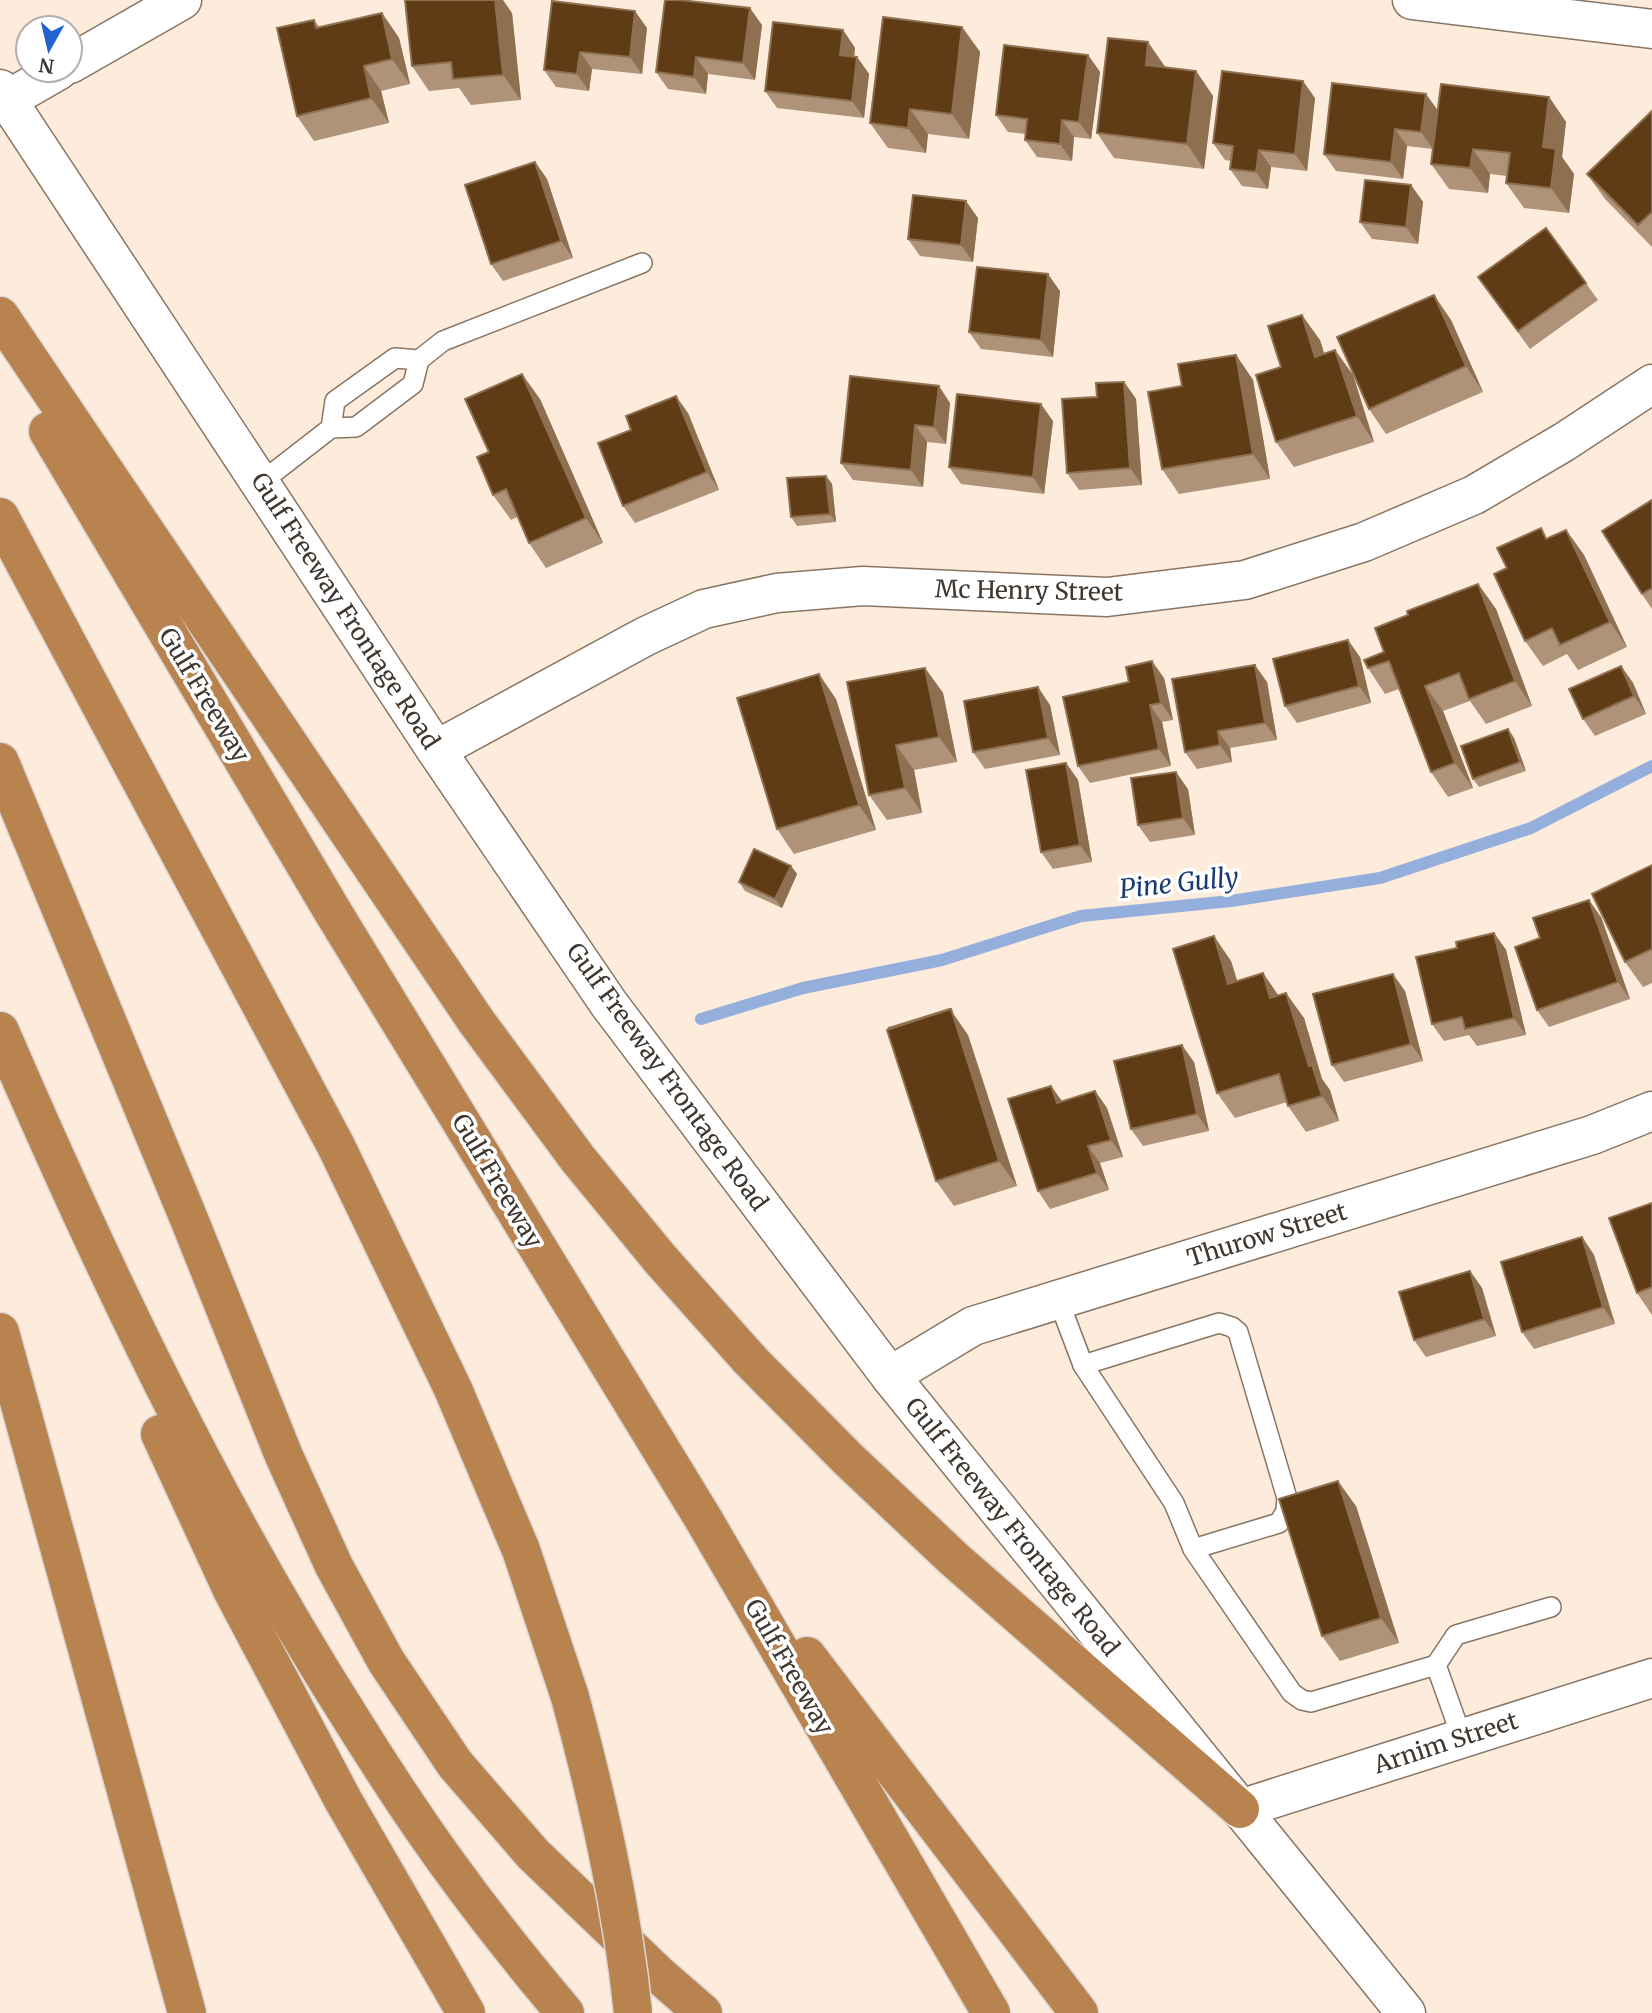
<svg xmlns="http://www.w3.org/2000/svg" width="1652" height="2013" font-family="Merriweather,serif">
	<rect width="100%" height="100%" fill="#fdebdc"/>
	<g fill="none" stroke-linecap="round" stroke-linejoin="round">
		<polyline stroke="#94afdc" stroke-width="12" points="701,1019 803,988 942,960 1081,916 1231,901 1380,878 1531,828 1652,766"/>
		<defs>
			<g id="lane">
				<polyline points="419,360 443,341 642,263"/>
				<polyline points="260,483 331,428 356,427 413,384 419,360 395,358 335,401 331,428"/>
				<polyline points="1058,1299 1083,1365"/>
				<polyline points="1193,1549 1279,1523 1286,1511 1287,1498 1238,1332 1232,1327 1219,1323 1083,1365 1174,1503 1193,1549 1292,1693 1302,1700 1311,1702 1436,1665 1462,1738"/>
				<polyline points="1436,1665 1456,1635 1551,1607"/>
			</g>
			<g id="street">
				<polyline points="1412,0 1652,29"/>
				<polyline points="70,64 182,0"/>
				<polyline points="7,100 59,70"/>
				<polyline points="436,750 646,636 704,609 777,593 863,586 1107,597 1245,580 1364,542 1474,495 1564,442 1652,384"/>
				<polyline points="890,1376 973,1326 1592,1135 1652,1111"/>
				<polyline points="1240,1809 1652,1678"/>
			</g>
			<polyline id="secondary" points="0,89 436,750 609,1004 890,1376 1406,2013"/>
			<g id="highway">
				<polyline points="0,316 476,1021 578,1159 661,1260 751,1361 848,1459 954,1559 1240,1809"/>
				<polyline points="48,431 333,912 704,1520 991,2013"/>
				<polyline points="0,517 336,1146 453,1389 521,1550 570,1697"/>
				<polyline points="0,762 189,1219 284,1456 334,1566 386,1661 455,1764 533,1854 657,1973 703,2013"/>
				<path d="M0 1031C102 1267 212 1500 350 1717 383 1770 418 1824 455 1874 490 1922 527 1968 565 2013"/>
				<polyline points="0,1332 187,2013"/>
				<polyline points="160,1434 232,1590 343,1800 466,2013"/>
				<polyline points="807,1656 1079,2013"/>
			</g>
		</defs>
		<use href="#lane" stroke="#887564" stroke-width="22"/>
		<use href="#street" stroke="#887564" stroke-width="41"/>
		<use href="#secondary" stroke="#887564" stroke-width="41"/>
		<use href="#highway" stroke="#d9d7d6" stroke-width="41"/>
		<use href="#lane" stroke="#fff" stroke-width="19"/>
		<use href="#street" stroke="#fff" stroke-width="38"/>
		<use href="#secondary" stroke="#fff" stroke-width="38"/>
		<use href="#highway" stroke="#b9834f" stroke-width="38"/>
		<defs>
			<path id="highway-bridge" d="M570 1697C598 1801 622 1906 633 2013"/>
		</defs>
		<use href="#highway-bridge" stroke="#d9d7d6" stroke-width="41" stroke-linecap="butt"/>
		<use href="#highway-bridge" stroke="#b9834f" stroke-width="38"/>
	</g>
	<g fill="#ae9379">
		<polygon points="552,1 647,28 642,74 592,69 589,91 556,87 544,70"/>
		<polygon points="382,13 399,38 410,84 381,91 389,123 314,141 297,116 314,20 320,28"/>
		<polygon points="512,13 521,100 471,105 459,88 429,91 412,66"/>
		<polygon points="762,25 755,80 708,74 706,94 668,89 656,72"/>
		<polygon points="962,27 980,52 969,139 928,134 926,153 888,148 870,123"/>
		<polygon points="843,30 855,48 854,57 857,57 869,74 864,118 777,108 765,91"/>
		<polygon points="1088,55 1100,72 1091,139 1074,137 1072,161 1037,157 1025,140 1026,134 1008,132 996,115"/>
		<polygon points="1166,67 1196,71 1213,96 1204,169 1114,158 1097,133"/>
		<polygon points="1426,94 1438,111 1549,97 1566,122 1562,157 1574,174 1569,213 1524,208 1506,183 1507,176 1490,174 1488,193 1449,189 1431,164 1433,149 1407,146 1403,179 1336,171 1324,154"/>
		<polygon points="1315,98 1307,171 1271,167 1268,189 1242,186 1230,169 1231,161 1225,160 1213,143"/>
		<polygon points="1652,111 1652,247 1605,199 1587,174"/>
		<polygon points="535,162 547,179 573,258 503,281 491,264"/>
		<polygon points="1411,185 1423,202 1418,244 1372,239 1360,222"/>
		<polygon points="978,218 973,262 920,256 908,239"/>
		<polygon points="1546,228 1598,300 1530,349 1478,277"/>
		<polygon points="1060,291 1053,357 981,349 969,332"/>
		<polygon points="1451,320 1483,392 1386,434 1369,409"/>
		<polygon points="1320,340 1324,354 1335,350 1353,375 1374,442 1294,467 1276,442 1281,367"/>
		<polygon points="1236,355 1253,380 1270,479 1179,494 1162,469 1182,386"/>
		<polygon points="1124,382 1136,399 1142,485 1079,490 1067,473 1097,397"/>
		<polygon points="540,399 603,543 546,568 529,543 517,517 511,520 493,495 489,452"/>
		<polygon points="950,403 946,444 927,442 923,487 853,480 841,463"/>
		<polygon points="688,413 719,490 635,523 623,506 631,430"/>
		<polygon points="1053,421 1044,494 961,484 949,467"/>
		<polygon points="826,476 832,484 836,522 797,526 791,517"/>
		<polygon points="1652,500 1652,609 1642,594"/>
		<polygon points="1566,530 1584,555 1627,647 1578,670 1567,654 1543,666 1525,641 1507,568 1548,538"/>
		<polygon points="1478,584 1496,609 1532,706 1486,724 1470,701 1443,711 1473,788 1448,797 1431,772 1399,689 1385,694 1368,668 1384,652 1408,615"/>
		<polygon points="1360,657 1371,703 1297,723 1285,706"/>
		<polygon points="1621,666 1633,683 1646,714 1595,736 1583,719"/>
		<polygon points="925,668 943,693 957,762 914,770 922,813 887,820 869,795"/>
		<polygon points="1164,678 1173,720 1162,722 1171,766 1090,783 1078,766"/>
		<polygon points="1267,682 1277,740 1230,748 1232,762 1197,769 1185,752"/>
		<polygon points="836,699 876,830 794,854 777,829"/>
		<polygon points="1050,705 1060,755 985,769 973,752"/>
		<polygon points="1508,729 1514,738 1526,771 1479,787 1473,779"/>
		<polygon points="1066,763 1078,780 1092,862 1053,869 1041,852"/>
		<polygon points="1188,789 1195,835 1150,842 1138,825"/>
		<polygon points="1652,865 1652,983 1643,987 1625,962"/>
		<polygon points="791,866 797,874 782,908 745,891 739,882"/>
		<polygon points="1601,917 1630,999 1549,1027 1537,1010 1540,938"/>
		<polygon points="1494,933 1506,950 1526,1035 1477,1046 1469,1035 1444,1041 1432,1024 1457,948"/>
		<polygon points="1231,961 1237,981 1263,973 1278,995 1304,1018 1322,1079 1330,1090 1339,1121 1306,1132 1288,1106 1287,1102 1235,1118 1217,1093"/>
		<polygon points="1405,991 1423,1061 1344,1082 1332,1065"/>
		<polygon points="968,1035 1017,1186 954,1206 936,1181"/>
		<polygon points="1194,1062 1209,1131 1143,1146 1131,1129"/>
		<polygon points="1051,1086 1062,1101 1095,1091 1107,1108 1123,1157 1100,1163 1109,1190 1050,1209 1038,1191"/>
		<polygon points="1652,1203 1652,1315 1637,1293"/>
		<polygon points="1582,1237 1594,1255 1615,1324 1534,1349 1522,1332"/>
		<polygon points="1470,1271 1482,1288 1496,1336 1426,1357 1414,1340"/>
		<polygon points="1356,1506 1399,1643 1340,1661 1322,1636"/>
	</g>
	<g fill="#8e7051">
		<polygon points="495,0 503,0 512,13 521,100 503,75"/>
		<polygon points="750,8 762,25 755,80 743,63"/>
		<polygon points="635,11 647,28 642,74 630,57"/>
		<polygon points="382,13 399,38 410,84 392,59"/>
		<polygon points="962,27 980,52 969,139 952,114"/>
		<polygon points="843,30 855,48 852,72 840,55"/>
		<polygon points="1148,42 1166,68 1146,65"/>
		<polygon points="580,52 592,69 589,91 577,74"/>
		<polygon points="1088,55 1100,72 1091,139 1079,122"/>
		<polygon points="696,57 708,74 706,94 694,77"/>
		<polygon points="857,57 869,74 864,118 852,101"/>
		<polygon points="364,66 381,91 389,123 371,98"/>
		<polygon points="1196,71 1213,96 1204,169 1187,144"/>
		<polygon points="1303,81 1315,98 1307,171 1295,154"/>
		<polygon points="1426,94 1438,111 1433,149 1421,132"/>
		<polygon points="1549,97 1566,122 1562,157 1574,174 1569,213 1551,188 1543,147"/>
		<polygon points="910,109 928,134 926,153 908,128"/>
		<polygon points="1062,120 1074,137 1072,161 1060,144"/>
		<polygon points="1395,129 1407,146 1403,179 1391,162"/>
		<polygon points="1473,149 1490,174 1488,193 1470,168"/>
		<polygon points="1259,150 1271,167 1268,189 1256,172"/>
		<polygon points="535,162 547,179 573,258 561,241"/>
		<polygon points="1411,185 1423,202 1418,244 1406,227"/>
		<polygon points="966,201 978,218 973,262 961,245"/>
		<polygon points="1048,274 1060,291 1053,357 1041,340"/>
		<polygon points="1434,295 1451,320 1483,392 1466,366"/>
		<polygon points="1302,315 1320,340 1333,382 1315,357"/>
		<polygon points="1335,350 1353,375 1374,442 1357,416"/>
		<polygon points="1236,355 1253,380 1270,479 1253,454"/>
		<polygon points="522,374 540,399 603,543 586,518"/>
		<polygon points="1124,382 1136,399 1142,485 1130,468"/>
		<polygon points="939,386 950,403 946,444 934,427"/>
		<polygon points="676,396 688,413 719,490 707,472"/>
		<polygon points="1041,404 1053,421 1044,494 1033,477"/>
		<polygon points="915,425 927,442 923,487 911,470"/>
		<polygon points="826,476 832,484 836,522 830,514"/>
		<polygon points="1566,530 1584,555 1627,647 1610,622"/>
		<polygon points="1478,584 1496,609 1532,706 1515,681"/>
		<polygon points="1348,640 1360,657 1371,703 1359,686"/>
		<polygon points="1152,661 1164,678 1173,720 1161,703"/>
		<polygon points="1255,665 1267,682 1277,740 1265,723"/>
		<polygon points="1621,666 1633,683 1646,714 1634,696"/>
		<polygon points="925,668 943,693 957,762 939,737"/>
		<polygon points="819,674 836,699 876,830 859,805"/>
		<polygon points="1425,686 1443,711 1473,788 1455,763"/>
		<polygon points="1038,687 1050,705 1060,755 1048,738"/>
		<polygon points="1150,705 1162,722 1171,766 1159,749"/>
		<polygon points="1508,729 1514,738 1526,771 1520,762"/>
		<polygon points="1218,731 1230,748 1232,762 1220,745"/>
		<polygon points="896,745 914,770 922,813 905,788"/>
		<polygon points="1066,763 1078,780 1092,862 1080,845"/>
		<polygon points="1176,772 1188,789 1195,835 1183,818"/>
		<polygon points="791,866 797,874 782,908 775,899"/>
		<polygon points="1589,900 1601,917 1630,999 1618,982"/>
		<polygon points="1494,933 1506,950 1526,1035 1514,1018"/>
		<polygon points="1214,936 1231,961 1246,1009 1228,984"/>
		<polygon points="1263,973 1280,998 1270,998"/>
		<polygon points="1393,974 1405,991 1423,1061 1411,1044"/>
		<polygon points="1286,993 1304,1018 1322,1079 1330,1090 1339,1121 1322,1096 1309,1066"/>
		<polygon points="950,1009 968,1035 1017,1186 999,1161"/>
		<polygon points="1182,1045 1194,1062 1209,1131 1197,1114"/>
		<polygon points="1051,1086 1063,1103 1057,1103"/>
		<polygon points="1095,1091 1107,1108 1123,1157 1111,1140"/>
		<polygon points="1088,1146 1100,1163 1109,1190 1097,1173"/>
		<polygon points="1582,1237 1594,1255 1615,1324 1603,1307"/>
		<polygon points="1470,1271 1482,1288 1496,1336 1484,1319"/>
		<polygon points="1338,1481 1356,1506 1399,1643 1381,1618"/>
	</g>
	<g fill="#5f3b16" stroke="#8e7051" stroke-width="2">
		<polygon points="405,0 495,0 503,75 453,79 451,62 412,66"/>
		<polygon points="665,0 680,0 750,8 743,63 696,57 694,77 656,72"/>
		<polygon points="552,1 635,11 630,57 580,52 577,74 544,70"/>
		<polygon points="382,13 392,59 364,66 371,98 297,116 277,28 314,20 316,28"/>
		<polygon points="883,17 962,27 952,114 910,109 908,128 870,123"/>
		<polygon points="773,22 843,30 840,55 857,57 852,101 765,91"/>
		<polygon points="1108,38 1148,42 1146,65 1196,71 1187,144 1097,133"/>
		<polygon points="1004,45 1088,55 1079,122 1062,120 1060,144 1025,140 1027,119 996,115"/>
		<polygon points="1222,71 1303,81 1295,154 1259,150 1256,172 1230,169 1233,146 1213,143"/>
		<polygon points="1332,83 1426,94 1421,132 1395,129 1391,162 1324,154"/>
		<polygon points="1441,84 1549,97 1543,147 1556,149 1551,188 1506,183 1510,153 1473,149 1470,168 1431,164"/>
		<polygon points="1652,111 1652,212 1638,225 1587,174"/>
		<polygon points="535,162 561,241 491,264 465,185"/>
		<polygon points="1365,180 1411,185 1406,227 1360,222"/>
		<polygon points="913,195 966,201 961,245 908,239"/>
		<polygon points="1546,228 1586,283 1518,331 1478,277"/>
		<polygon points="977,267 1048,274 1041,340 969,332"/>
		<polygon points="1434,295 1466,366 1369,409 1337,337"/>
		<polygon points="1302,315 1315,357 1335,350 1357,416 1276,442 1256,375 1281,367 1268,326"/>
		<polygon points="1236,355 1253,454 1162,469 1148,392 1182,386 1178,364"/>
		<polygon points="522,374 586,518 529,543 506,489 493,495 477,457 489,452 465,399"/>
		<polygon points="850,376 939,386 934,427 915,425 911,470 841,463"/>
		<polygon points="1124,382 1130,468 1067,473 1062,399 1097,397 1096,383"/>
		<polygon points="957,394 1041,404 1033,477 949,467"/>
		<polygon points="676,396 707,472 623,506 598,443 631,430 626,416"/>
		<polygon points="826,476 830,514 791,517 787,478"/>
		<polygon points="1652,500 1652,588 1642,594 1602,531"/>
		<polygon points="1541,528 1546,539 1566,530 1610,622 1560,645 1552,628 1525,641 1494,574 1507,568 1497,548"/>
		<polygon points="1478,584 1515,681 1469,699 1459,673 1425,686 1455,763 1431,772 1389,661 1368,668 1364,660 1384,652 1375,628 1408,615 1407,611"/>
		<polygon points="1348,640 1359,686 1285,706 1273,659"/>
		<polygon points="1152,661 1161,703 1150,705 1159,749 1078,766 1063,697 1129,682 1126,667"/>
		<polygon points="1255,665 1265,723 1218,731 1220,745 1185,752 1172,679"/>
		<polygon points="1621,666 1634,696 1583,719 1569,689"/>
		<polygon points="925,668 939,737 896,745 905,788 869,795 847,682"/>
		<polygon points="819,674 859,805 777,829 737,698"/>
		<polygon points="1038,687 1048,738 973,752 964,701"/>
		<polygon points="1508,729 1520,762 1473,779 1461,746"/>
		<polygon points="1066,763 1080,845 1041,852 1026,770"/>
		<polygon points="1176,772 1183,818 1138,825 1131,778"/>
		<polygon points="754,849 791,866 775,899 739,882"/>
		<polygon points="1652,865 1652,949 1625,962 1592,894"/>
		<polygon points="1589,900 1618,982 1537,1010 1515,947 1540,938 1533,918"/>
		<polygon points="1494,933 1514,1018 1465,1029 1462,1017 1432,1024 1416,957 1457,948 1456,942"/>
		<polygon points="1214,936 1228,984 1263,973 1270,998 1286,993 1309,1066 1312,1065 1322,1096 1288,1106 1279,1074 1217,1093 1173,949"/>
		<polygon points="1393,974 1411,1044 1332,1065 1313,994"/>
		<polygon points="950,1009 951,1010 890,1029 889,1028"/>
		<polygon points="951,1009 999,1161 936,1181 887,1030"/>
		<polygon points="1182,1045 1197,1114 1131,1129 1114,1061"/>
		<polygon points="1051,1086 1057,1103 1095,1091 1111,1140 1088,1146 1097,1173 1038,1191 1008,1099"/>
		<polygon points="1652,1203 1652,1287 1637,1293 1609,1218"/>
		<polygon points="1582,1237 1603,1307 1522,1332 1501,1262"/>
		<polygon points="1470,1271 1484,1319 1414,1340 1399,1292"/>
		<polygon points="1338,1481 1381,1618 1322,1636 1279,1499"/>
	</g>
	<g text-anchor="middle" stroke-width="7" stroke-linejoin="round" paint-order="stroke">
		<g font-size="24" fill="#403730" stroke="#fff">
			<text transform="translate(1029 591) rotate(1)" y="8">Mc Henry Street</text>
			<text transform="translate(345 611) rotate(57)" y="8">Gulf Freeway Frontage Road</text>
			<text transform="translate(204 695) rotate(59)" y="8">Gulf Freeway</text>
			<text transform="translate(667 1077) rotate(54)" y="8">Gulf Freeway Frontage Road</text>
			<text transform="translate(497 1181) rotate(59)" y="8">Gulf Freeway</text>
			<text transform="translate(1267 1235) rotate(-17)" y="8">Thurow Street</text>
			<text transform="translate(1012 1527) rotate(51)" y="8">Gulf Freeway Frontage Road</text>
			<text transform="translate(789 1667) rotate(60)" y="8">Gulf Freeway</text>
			<text transform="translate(1446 1743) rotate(-18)" y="8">Arnim Street</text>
		</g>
		<g font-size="26" font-style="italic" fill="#1a3a70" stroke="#fff">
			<text transform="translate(1179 883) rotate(-6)" y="9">Pine Gully</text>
		</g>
	</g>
	<g transform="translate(49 49) rotate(188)"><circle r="33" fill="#ffffff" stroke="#b3afac" stroke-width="2"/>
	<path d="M0-5L12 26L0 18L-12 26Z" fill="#2263cf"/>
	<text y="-10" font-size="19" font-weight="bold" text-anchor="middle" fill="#403730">N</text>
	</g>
</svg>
